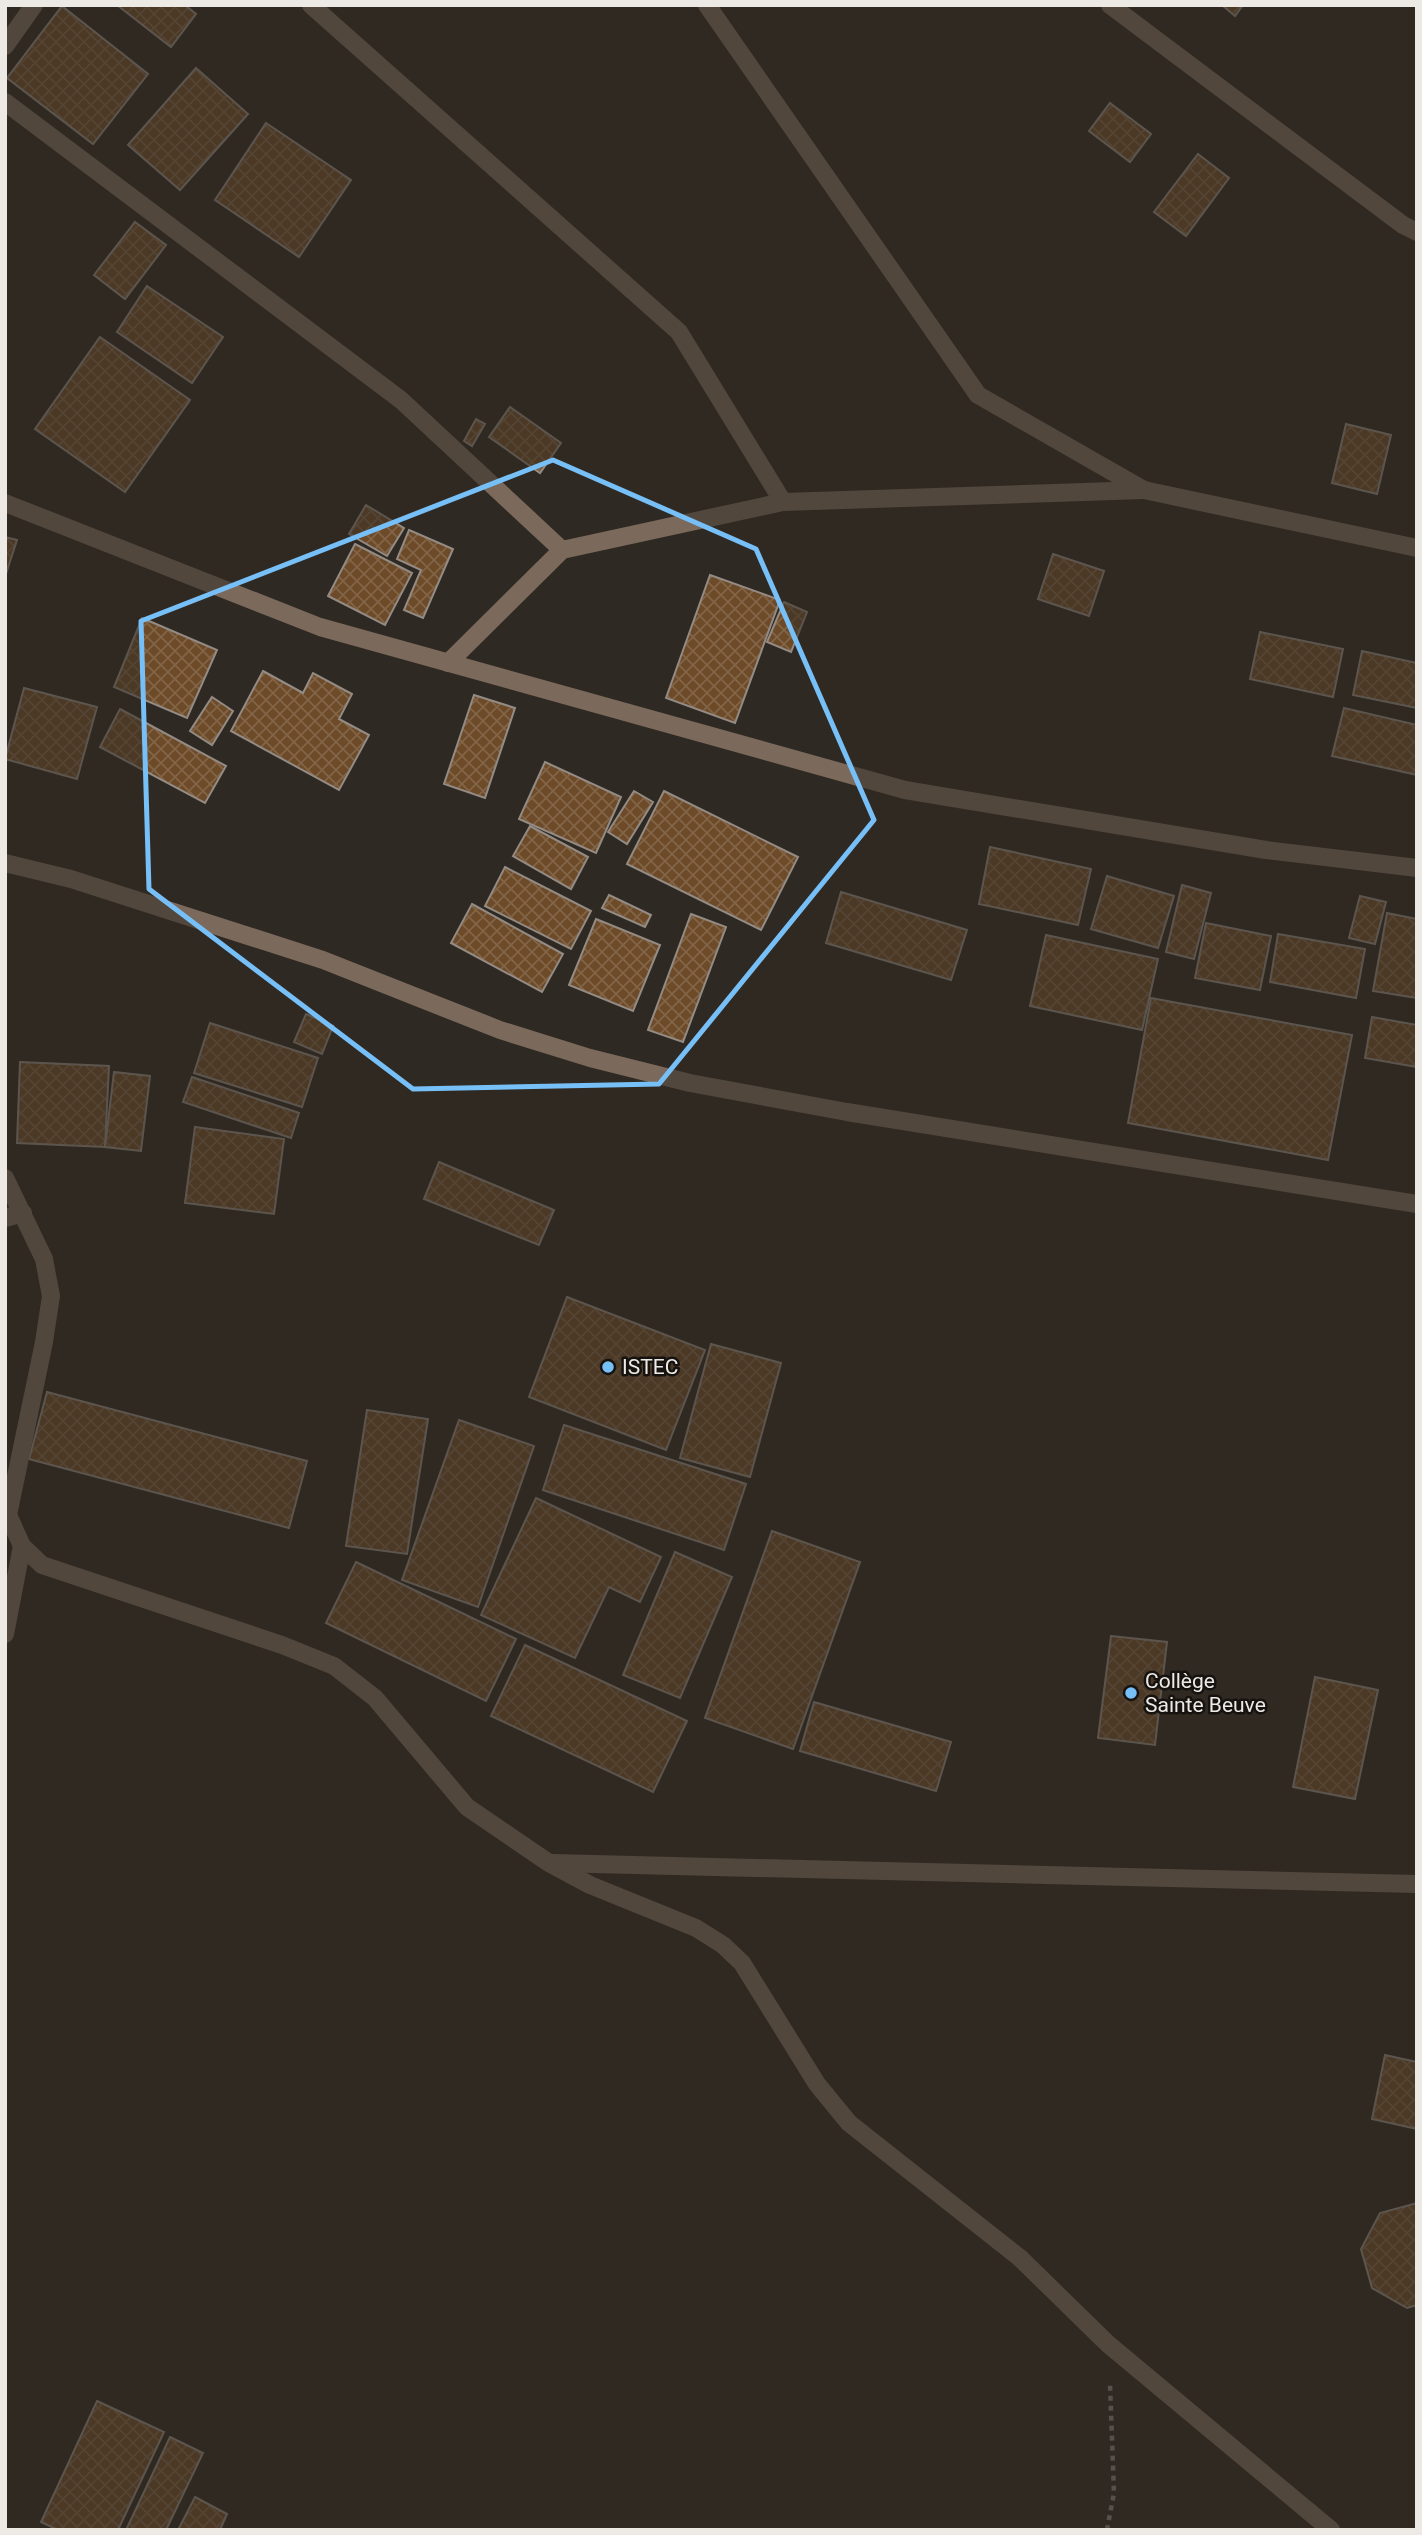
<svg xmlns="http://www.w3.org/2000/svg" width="1422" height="2535" font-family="Roboto,sans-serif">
	<defs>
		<pattern id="building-cross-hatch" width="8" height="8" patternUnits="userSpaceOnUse" patternTransform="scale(1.75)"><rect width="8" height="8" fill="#6d4a28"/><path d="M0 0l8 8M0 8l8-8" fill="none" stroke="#826447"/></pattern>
	</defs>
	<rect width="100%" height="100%" fill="#2f2923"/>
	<g fill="url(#building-cross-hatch)" stroke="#938b84" stroke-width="2">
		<polygon points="117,5 185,5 196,14 171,47"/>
		<polygon points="1222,5 1243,5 1235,16"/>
		<polygon points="62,6 148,74 93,144 7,78"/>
		<polygon points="196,68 248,114 180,190 128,145"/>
		<polygon points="1110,103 1151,134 1130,162 1089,131"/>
		<polygon points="266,123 351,180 299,257 215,200"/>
		<polygon points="1198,154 1229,178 1186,236 1154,212"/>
		<polygon points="135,222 166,245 125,299 94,275"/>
		<polygon points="147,286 223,337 192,383 117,332"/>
		<polygon points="100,337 190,400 125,492 35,429"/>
		<polygon points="510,407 561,443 540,473 489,437"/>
		<polygon points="476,419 485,424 472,446 464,441"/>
		<polygon points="1346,424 1391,435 1377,494 1332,483"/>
		<polygon points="366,505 404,528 387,556 349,534"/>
		<polygon points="409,530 453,549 423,618 404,610 421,570 397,559"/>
		<polygon points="5,537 17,540 5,577"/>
		<polygon points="355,544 412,573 385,625 328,596"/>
		<polygon points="1053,554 1104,571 1089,616 1038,599"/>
		<polygon points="710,575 780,600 735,723 666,698"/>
		<polygon points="784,602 807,612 791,652 767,642"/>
		<polygon points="142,618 217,650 187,718 114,687"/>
		<polygon points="1260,632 1343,649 1333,697 1250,679"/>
		<polygon points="1362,651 1417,663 1417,708 1353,695"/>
		<polygon points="263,671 303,693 313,673 352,694 339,719 369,735 339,790 231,731"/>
		<polygon points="24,688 97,707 77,779 5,759"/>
		<polygon points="474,695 515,708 485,798 444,784"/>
		<polygon points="212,697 233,711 212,745 190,731"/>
		<polygon points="1344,708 1417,725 1417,775 1332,756"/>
		<polygon points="120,709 226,766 205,803 100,747"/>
		<polygon points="545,762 621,797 596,853 519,819"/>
		<polygon points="634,791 653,802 627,844 608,832"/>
		<polygon points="664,791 798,857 761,930 627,864"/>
		<polygon points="530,826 588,857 571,889 513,856"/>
		<polygon points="990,847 1091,869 1078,925 979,904"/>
		<polygon points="505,867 591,911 571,949 485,906"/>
		<polygon points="1107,876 1174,896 1158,948 1091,929"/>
		<polygon points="1182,885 1211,893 1194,959 1166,952"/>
		<polygon points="841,892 967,930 951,980 826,943"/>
		<polygon points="609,895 651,915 645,927 602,908"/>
		<polygon points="1360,896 1386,902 1375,944 1349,938"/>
		<polygon points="472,904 563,954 542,992 451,943"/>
		<polygon points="1387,913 1417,919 1417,998 1373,991"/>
		<polygon points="691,914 726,927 683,1042 648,1030"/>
		<polygon points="596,919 660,945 633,1011 569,985"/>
		<polygon points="1206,923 1271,936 1260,990 1195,978"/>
		<polygon points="1278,934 1365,949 1356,998 1270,982"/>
		<polygon points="1046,935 1158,959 1142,1030 1030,1006"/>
		<polygon points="1151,998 1352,1035 1328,1160 1128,1123"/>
		<polygon points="306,1014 333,1026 322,1054 294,1042"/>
		<polygon points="1372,1017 1417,1025 1417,1067 1365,1058"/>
		<polygon points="210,1023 318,1058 302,1107 194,1073"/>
		<polygon points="20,1062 109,1066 105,1147 17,1143"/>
		<polygon points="114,1072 150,1076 141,1151 105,1147"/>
		<polygon points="192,1077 299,1113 291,1138 183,1102"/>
		<polygon points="195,1127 284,1139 274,1214 185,1203"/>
		<polygon points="439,1162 554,1210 539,1245 424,1199"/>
		<polygon points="567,1297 705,1350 666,1450 529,1397"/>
		<polygon points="711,1344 781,1363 750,1477 680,1458"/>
		<polygon points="47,1392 307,1461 289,1528 29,1459"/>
		<polygon points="367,1410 428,1419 407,1554 346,1546"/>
		<polygon points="459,1420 534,1446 478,1607 402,1580"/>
		<polygon points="564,1425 746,1484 724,1550 543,1490"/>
		<polygon points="536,1498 661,1557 640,1602 609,1587 575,1658 481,1615"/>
		<polygon points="772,1531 860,1562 793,1749 705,1718"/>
		<polygon points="675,1552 732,1577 680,1698 623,1675"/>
		<polygon points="356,1562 516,1639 486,1701 326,1623"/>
		<polygon points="1111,1636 1167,1642 1155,1745 1098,1738"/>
		<polygon points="525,1645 687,1721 653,1792 491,1716"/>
		<polygon points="1315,1677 1378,1690 1355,1799 1293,1787"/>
		<polygon points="814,1702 951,1742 936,1791 800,1751"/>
		<polygon points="1385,2055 1417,2062 1417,2129 1372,2119"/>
		<polygon points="1417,2203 1417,2305 1407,2308 1372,2288 1361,2249 1380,2213"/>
		<polygon points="97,2401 164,2432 118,2530 58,2530 41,2522"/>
		<polygon points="170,2437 203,2453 166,2530 126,2530"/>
		<polygon points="195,2497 227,2514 220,2530 178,2530"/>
	</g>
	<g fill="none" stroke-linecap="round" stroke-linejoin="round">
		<polyline stroke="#837e79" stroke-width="4.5" stroke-dasharray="5 5" stroke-linecap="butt" points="1107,2530 1114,2493 1110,2384"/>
		<g stroke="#7b6a5c" stroke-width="18">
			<polyline points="311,5 679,332 783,502"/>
			<polyline points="707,5 978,395 1144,490 1417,548"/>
			<polyline points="1110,5 1403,225 1417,232"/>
			<polyline points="5,46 34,5"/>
			<polyline points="5,102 401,400 562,550"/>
			<polyline points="5,503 320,627 905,790 1266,850 1417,868"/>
			<polyline points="448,663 562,550 783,502 1144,490"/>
			<polyline points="5,863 71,879 323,960 500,1030 590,1058 690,1083 847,1112 1417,1204"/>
			<polyline points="5,1178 44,1259 51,1296 44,1342 8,1515 22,1546 42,1565 282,1645 334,1666 375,1698 467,1807 549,1863 590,1885 696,1928 723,1945 742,1963 817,2084 849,2123 1020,2258 1108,2344 1331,2530"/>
			<polyline points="5,1218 23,1213"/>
			<polyline points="5,1634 22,1546"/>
			<polyline points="553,1863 1417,1884"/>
		</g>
	</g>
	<path d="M0 0H1422V2535H0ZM553 460 756 549 874 820 659 1084 413 1089 149 889 141 621Z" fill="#2f2923" fill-opacity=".55" fill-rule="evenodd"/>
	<path fill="none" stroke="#77bff7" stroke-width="5" stroke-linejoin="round" d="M553 460 756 549 874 820 659 1084 413 1089 149 889 141 621Z"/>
	<g fill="#77bff7" stroke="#15120f" stroke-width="2.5">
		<circle cx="608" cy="1367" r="7"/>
		<circle cx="1131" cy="1693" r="7"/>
	</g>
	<g text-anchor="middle" stroke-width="5" stroke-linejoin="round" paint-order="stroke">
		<g font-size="21" fill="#ede9e5" stroke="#15120f" text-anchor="start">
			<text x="622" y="1374">ISTEC</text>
			<text x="1145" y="1688">Collège<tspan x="1145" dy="24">Sainte Beuve</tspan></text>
		</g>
	</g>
	<rect width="1422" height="2535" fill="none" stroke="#ede9e5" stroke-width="14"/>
</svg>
